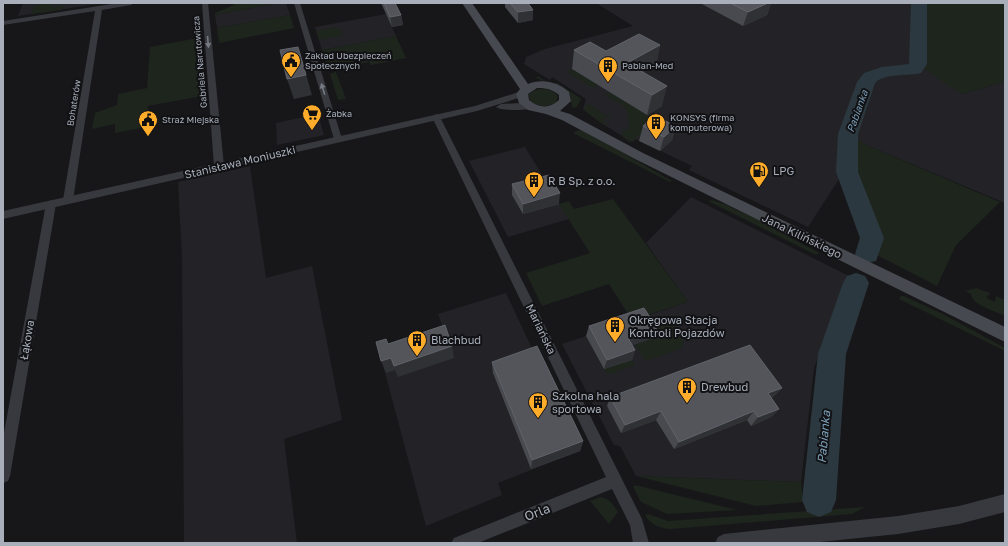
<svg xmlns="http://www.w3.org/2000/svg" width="1008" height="546" font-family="'Golos Text',sans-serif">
	<rect width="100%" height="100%" fill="#17171a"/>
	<g fill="#232327">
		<polygon points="23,3 104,3 18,16"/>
		<polygon points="278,3 286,3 290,15 217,28 215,15"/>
		<polygon points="596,3 919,3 961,94 1005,82 1005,203 869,146 843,133 843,173 808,227 689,170 692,166 636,139 632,142 601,123 583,109 586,99 552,77 550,80 524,64 526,57 545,49 633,26"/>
		<polygon points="386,14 396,36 322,50 315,27"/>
		<polygon points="318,114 324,135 277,145 276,123"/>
		<polygon points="525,147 569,219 508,237 469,161"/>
		<polygon points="250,166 266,278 312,266 342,420 284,439 297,543 184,543 182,258 178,182"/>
		<polygon points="691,197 849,276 814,368 801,482 636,476 620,446 614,445 562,344 688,302 646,243"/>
		<polygon points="506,293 580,451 498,483 502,495 426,526 380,354 445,333 438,314"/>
	</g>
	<g fill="#1d251d">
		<polygon points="52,3 52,7 63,5 61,10 31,14 34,6"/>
		<polygon points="238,3 278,3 215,15 215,13"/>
		<polygon points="918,3 1005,3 1005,82 961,94 917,64"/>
		<polygon points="290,15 294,28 219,43 217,28"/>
		<polygon points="335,27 341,29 343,35 319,40 316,31"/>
		<polygon points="396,36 406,58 371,65 369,62 328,70 322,50"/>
		<polygon points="198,38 202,96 148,106 146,127 151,126 115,133 115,124 92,129 95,113 117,105 118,94 147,88 150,47"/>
		<polygon points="572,69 598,85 593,88 567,72"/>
		<polygon points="336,72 346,99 338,100 330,74"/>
		<path d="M535 77H539L545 81 559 84 580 98 581 99 577 107 573 108C570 103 572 98 569 93 561 81 545 84 535 77Z"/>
		<path d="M540 89C548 89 553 90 558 96L556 103C547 107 539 107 531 102L528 95 535 90Z"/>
		<path d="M610 93 655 119 635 139 630 142 623 137 622 131 629 129C629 104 625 107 605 95Z"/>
		<polygon points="586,102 607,116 609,112 611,116 604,118 603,122 610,122 610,124 601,123 584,110"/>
		<polygon points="581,129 672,181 670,182 573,133"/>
		<polygon points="848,134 869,146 1000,202 956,245 937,286 869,251 872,238 847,172"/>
		<polygon points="613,199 688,302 632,320 609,284 542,306 526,273 590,253 559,204 569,201 574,209"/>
		<polygon points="712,200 730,206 732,208 753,217 819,253 816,255 708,201"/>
		<path d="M976 288 990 293 989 296 987 295V298L995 302 996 296 1005 300V316C995 311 972 305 971 294L965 291Z"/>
		<polygon points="901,296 904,296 943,314 1005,348 1005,351 899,299"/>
		<polygon points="665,322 673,326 684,341 682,348 646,361 635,344 653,338 647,329"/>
		<polygon points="632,360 635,365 611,374 606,373 604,369"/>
		<polygon points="636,476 801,482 803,502 756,506"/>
		<polygon points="635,485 737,510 667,514 641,502 633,487"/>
		<path d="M600 497C610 499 613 504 618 512L609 524 590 501Z"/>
		<path d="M865 507 852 514 671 529C660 529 650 524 645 515L648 514 668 521Z"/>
	</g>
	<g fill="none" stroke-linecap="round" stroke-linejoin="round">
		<g fill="#2c383f" fill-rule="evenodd">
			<path d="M911 3H927V64L921 73C908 76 884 73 875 83L858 134V172L884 238 876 261 867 263 858 261 855 254 860 238 836 172 838 134 857 82 864 73 882 67 909 64Z"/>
			<polygon points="856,273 865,276 869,283 846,354 836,500 831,512 819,517 807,512 802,500 818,354 843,283 847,276"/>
		</g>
		<g fill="#38393f" fill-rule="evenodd">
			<polygon points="118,3 134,3 131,5 102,10 73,200 68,203 63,200 95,11 3,25 3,21"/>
			<polygon points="202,3 208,3 224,166 219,169 214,166"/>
			<polygon points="294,3 300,3 342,139 341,141 335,141 334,139"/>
			<polygon points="436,114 440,117 642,519 649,543 633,543 630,525 612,489 478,543 451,543 454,538 606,477 432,117"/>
			<polygon points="51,200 56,204 10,476 8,481 3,483 3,438 46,204"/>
		</g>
		<g fill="#38393f" fill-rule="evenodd">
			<polygon points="522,91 527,94 525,96 477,111 3,219 3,211 475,106"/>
			<path d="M521 103 534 105 535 107C531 111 500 111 496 107L501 104Z"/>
			<polygon points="1005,494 1005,512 959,524 898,534 810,543 715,543 718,537 724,534 898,516 959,506"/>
		</g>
		<path fill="#46494f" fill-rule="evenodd" d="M462 3H472L528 84C541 78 559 82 569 92L571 101 560 111 570 114 643 153 1005 327V342L635 159 562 120 546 114 528 110 519 103 516 94 520 89ZM537 88C546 88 552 89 559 95V100C550 109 538 108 529 100L528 94Z"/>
	</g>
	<g fill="#484a4f">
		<polygon points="381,3 395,3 401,15 403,25 392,27"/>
		<polygon points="505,3 528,3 533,20 518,23 505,7"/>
		<polygon points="700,3 771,3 767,15 743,26"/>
		<polygon points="660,45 656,65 643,72 662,106 647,115 572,69 574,50 606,51"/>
		<polygon points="643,126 676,126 672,140 660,151 639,141"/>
		<polygon points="512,184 559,204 523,214 512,195"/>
		<polygon points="589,326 657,328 653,338 632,345 635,350 632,360 604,369 586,336"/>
		<polygon points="492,362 583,441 580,451 531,469 493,373"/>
		<polygon points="782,388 774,396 771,398 779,409 771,417 751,426 747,420 674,449 656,420 621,433 607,406 610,397"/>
	</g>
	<g fill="#303135">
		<polygon points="768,3 771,3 767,15 743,26 748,12"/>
		<polygon points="533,10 533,20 518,23 518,12"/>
		<polygon points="401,15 403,25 392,27 390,17"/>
		<polygon points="660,45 656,65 627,81 627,63"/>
		<polygon points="298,47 312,95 294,99 287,79"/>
		<polygon points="667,86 662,106 647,115 652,95"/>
		<polygon points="676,126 672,140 660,151 664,137"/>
		<polygon points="560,193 559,204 523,214 523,204"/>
		<polygon points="657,328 653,338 625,348 628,338"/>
		<polygon points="452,346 454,358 398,377 395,370 386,373 381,361 391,358"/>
		<polygon points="635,350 632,360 604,369 607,360"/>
		<polygon points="782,388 774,396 760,402 768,393"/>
		<polygon points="779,409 771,417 751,426 758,417"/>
		<polygon points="661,411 656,420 621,433 625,425"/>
		<polygon points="754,411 747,420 674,449 679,442"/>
		<polygon points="583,441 580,451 531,469 532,460"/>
	</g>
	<g fill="#53555b" stroke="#60636a">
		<polygon points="384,3 395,3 401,15 390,17"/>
		<polygon points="510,3 528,3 533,10 518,12"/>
		<polygon points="730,3 768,3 748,12"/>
		<polygon points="639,34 660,45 627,63 667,86 652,95 574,50 590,42 606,51"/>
		<polygon points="298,47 306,75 287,79 280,50"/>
		<polygon points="655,116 676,126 664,137 643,126"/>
		<polygon points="549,175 560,193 523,204 512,184"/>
		<polygon points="644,308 657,328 628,338 635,350 607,360 589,326"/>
		<polygon points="445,325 452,346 394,366 391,358 381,361 376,342 386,339 388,344"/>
		<polygon points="750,345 782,388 768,393 779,409 758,417 754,411 679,442 661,411 625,425 610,397"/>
		<polygon points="537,346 583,441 532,460 492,362"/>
	</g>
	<defs><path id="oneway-solid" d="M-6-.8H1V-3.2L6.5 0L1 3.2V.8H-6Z"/></defs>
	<g fill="#767a83">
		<use href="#oneway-solid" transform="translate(208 42) rotate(85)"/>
		<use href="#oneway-solid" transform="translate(323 89) rotate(-107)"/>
	</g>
	<defs>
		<symbol id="civic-pin" viewBox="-11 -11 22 30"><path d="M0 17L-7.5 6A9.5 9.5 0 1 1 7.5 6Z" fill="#ffac2a" stroke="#121215"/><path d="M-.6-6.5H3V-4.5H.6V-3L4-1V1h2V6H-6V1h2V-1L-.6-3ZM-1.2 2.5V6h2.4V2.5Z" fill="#111"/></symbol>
		<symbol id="building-pin" viewBox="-11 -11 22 30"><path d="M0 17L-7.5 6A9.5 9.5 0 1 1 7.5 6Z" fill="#ffac2a" stroke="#121215"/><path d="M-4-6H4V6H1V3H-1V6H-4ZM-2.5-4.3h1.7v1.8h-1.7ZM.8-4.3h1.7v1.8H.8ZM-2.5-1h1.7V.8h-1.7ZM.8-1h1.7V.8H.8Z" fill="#111"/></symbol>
		<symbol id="supermarket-pin" viewBox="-11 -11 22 30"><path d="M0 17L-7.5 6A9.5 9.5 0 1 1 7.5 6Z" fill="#ffac2a" stroke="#121215"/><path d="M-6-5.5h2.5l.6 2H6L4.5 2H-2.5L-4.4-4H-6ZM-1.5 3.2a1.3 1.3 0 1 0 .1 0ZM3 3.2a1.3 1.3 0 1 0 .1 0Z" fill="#111"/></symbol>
		<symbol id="fuel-pin" viewBox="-11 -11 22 30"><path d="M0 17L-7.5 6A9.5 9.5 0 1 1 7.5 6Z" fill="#ffac2a" stroke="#121215"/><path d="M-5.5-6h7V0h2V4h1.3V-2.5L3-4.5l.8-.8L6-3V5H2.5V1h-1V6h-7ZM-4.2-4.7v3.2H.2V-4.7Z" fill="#111"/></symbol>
	</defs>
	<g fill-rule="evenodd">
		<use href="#civic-pin" x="280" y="50" width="22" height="30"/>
		<use href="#building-pin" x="597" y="55" width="22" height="30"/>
		<use href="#supermarket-pin" x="301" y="103" width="22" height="30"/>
		<use href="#civic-pin" x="137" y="109" width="22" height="30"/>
		<use href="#building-pin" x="645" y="112" width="22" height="30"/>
		<use href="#fuel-pin" x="748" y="160" width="22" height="30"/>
		<use href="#building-pin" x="523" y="170" width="22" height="30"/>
		<use href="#building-pin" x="604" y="315" width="22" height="30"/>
		<use href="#building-pin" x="406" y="329" width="22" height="30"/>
		<use href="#building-pin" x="676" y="376" width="22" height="30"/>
		<use href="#building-pin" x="527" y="391" width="22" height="30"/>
	</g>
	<g text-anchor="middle" stroke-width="4" stroke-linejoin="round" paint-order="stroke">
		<g font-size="9" fill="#a8afbb" stroke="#121215" text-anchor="start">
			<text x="305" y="59">Zakład Ubezpieczeń<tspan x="305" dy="10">Społecznych</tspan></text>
			<text x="622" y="69">Pabian-Med</text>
			<text x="326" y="117">Żabka</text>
			<text x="670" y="121">KONSYS (firma<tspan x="670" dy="10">komputerowa)</tspan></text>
			<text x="162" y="123">Straż Miejska</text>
		</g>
		<g font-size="9" fill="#a8afbb" stroke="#121215">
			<text transform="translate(200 62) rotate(-95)" y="3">Gabriela Narutowicza</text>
			<text transform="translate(74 103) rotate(-81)" y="3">Bohaterów</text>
		</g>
		<g font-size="10" font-style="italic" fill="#7ca0b9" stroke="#121215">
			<text transform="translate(857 111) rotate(-70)" y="4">Pabianka</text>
		</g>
		<g font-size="11" fill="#a8afbb" stroke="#121215">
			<text transform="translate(240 162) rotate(-13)" y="4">Stanisława Moniuszki</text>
			<text transform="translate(802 236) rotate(26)" y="4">Jana Kilińskiego</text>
			<text transform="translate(541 329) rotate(64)" y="4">Mariańska</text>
			<text transform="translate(27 340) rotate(-80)" y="4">Łąkowa</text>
		</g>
		<g font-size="11" fill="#a8afbb" stroke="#121215" text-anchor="start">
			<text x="773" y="175">LPG</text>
			<text x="548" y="185">R B Sp. z o.o.</text>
			<text x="629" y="324">Okręgowa Stacja<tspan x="629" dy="13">Kontroli Pojazdów</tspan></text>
			<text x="431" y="344">Blachbud</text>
			<text x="701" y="391">Drewbud</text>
			<text x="552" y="400">Szkolna hala<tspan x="552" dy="13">sportowa</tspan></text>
		</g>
		<g font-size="12" font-style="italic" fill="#7ca0b9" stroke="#121215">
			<text transform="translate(824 437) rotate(-85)" y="4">Pabianka</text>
		</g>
		<g font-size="13" fill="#a8afbb" stroke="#121215">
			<text transform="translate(537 512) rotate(-21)" y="5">Orla</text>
		</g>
	</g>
	<rect width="1008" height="546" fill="none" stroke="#a8afbb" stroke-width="8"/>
</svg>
